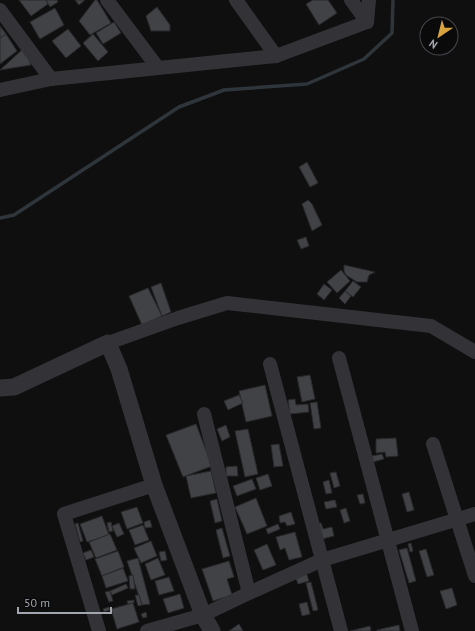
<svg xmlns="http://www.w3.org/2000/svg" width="475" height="631" font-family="'PT Sans',sans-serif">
	<rect width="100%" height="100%" fill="#0f0f10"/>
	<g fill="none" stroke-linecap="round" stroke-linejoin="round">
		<polyline stroke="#2e353b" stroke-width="3.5" points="0,218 14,215 179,107 224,90 307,84 364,59 392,33 393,0"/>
	</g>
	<g fill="#414245" stroke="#29292c">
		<polygon points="19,0 46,0 48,4 31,16"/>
		<polygon points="46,0 57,0 58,2 50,7"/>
		<polygon points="75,0 85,0 79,5"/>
		<polygon points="95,0 97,0 111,23 90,35 79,21"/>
		<polygon points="313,0 328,0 337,13 319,25 306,4"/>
		<polygon points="157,7 170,25 170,31 151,31 146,16"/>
		<polygon points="55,8 64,25 40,39 30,22"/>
		<polygon points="114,22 121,33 103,44 96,33"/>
		<polygon points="0,26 6,34 0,38"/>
		<polygon points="68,29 81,46 66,58 52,41"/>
		<polygon points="6,34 17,51 0,64 0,38"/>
		<polygon points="93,34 108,52 98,61 83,43"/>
		<polygon points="24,48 31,65 0,70"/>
		<polygon points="307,162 318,183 310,187 299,167"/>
		<polygon points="308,200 312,204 322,225 312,231 302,204"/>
		<polygon points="306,237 309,246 301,249 297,240"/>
		<polygon points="344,265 375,272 369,275 367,282 357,282 346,275 344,271"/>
		<polygon points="341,270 350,281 337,293 327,282"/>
		<polygon points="353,281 361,287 353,297 345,291"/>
		<polygon points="161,283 171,312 162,316 151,287"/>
		<polygon points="324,284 332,290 324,300 317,294"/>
		<polygon points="148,288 162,316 142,325 129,296"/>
		<polygon points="345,291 351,296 345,304 339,298"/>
		<polygon points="310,375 315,399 302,402 297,377"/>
		<polygon points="265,385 272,416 246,422 239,391"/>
		<polygon points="239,395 243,403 228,410 224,401"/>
		<polygon points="295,399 296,405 308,404 309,412 290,414 288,400"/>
		<polygon points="317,402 321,428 314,429 310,403"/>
		<polygon points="196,424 212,466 183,477 166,435"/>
		<polygon points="226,425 230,437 222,441 217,429"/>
		<polygon points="248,429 258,474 245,477 235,431"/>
		<polygon points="396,438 398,456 386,457 385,452 376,453 376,439"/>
		<polygon points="279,444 283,466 274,467 271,445"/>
		<polygon points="382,454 384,459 373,462 372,456"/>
		<polygon points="237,466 238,476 226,476 226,467"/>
		<polygon points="211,471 216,493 191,498 186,476"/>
		<polygon points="336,472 340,486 334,488 330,473"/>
		<polygon points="268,474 272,486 260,490 256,478"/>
		<polygon points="252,479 256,489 237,496 233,486"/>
		<polygon points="329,480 332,493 326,494 323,482"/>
		<polygon points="409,492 414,510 407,512 402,494"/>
		<polygon points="363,494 365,503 360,504 357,495"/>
		<polygon points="256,498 267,526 247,534 235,507"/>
		<polygon points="217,499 222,521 215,523 210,501"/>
		<polygon points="335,500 337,507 326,509 324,502"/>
		<polygon points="137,507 143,523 127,529 121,512"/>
		<polygon points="346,508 350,521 344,523 340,510"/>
		<polygon points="291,512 295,524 287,526 285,522 280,523 279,516"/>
		<polygon points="102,516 109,535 87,542 80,524"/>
		<polygon points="150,520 152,527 145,528 144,522"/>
		<polygon points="111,522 113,531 109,532 107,523"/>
		<polygon points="78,523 83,541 80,542 75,524"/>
		<polygon points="119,523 124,534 117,537 112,526"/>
		<polygon points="321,523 323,529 332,527 334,536 318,540 314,525"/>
		<polygon points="278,524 280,529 268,534 266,529"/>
		<polygon points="143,525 149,540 135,545 129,530"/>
		<polygon points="222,528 230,556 223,558 216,530"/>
		<polygon points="295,532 302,557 289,560 285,548 280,550 276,537"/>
		<polygon points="110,534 117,550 96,558 89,542"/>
		<polygon points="151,541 157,556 141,563 134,548"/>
		<polygon points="411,543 413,551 410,552 408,544"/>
		<polygon points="267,544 276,565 263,570 254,550"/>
		<polygon points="407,548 416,581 409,583 399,550"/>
		<polygon points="426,549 434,575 427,577 419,551"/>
		<polygon points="91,550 94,557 86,560 83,553"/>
		<polygon points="118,551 124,567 102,576 95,559"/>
		<polygon points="165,551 167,560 161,561 159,552"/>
		<polygon points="138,558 150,604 142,605 127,561"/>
		<polygon points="158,558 165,575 151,580 145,564"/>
		<polygon points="229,561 234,577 227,579 232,595 213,601 202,569"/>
		<polygon points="123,568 128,581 106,588 102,576"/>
		<polygon points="306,572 309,581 298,584 295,576"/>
		<polygon points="133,575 135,589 130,589 129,576"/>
		<polygon points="169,577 174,591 159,595 155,581"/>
		<polygon points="311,582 318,610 313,611 306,583"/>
		<polygon points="126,584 128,588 112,595 110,591"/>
		<polygon points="452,588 457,605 446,609 440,591"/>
		<polygon points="110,591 113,601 109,602 105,592"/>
		<polygon points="180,594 184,608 168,613 163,599"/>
		<polygon points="135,595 139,595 142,605 138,606"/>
		<polygon points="134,600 134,603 128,604 127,601"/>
		<polygon points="307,602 310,614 302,616 299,604"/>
		<polygon points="133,603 139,622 117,629 111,609"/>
		<polygon points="109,607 110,610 104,612 103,609"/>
		<polygon points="146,612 147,617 143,618 141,614"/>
		<polygon points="239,624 243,631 229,631"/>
		<polygon points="399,625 400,631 377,631 377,630"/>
		<polygon points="370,626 371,631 350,631"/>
	</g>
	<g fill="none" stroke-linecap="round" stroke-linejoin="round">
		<g stroke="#333337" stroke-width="14">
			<polyline points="107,0 158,68"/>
			<polyline points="236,0 276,56"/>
			<polyline points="351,0 367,22"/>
			<polyline points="0,10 51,79"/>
			<polyline points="367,22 369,0"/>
			<polyline points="0,90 51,79 276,56 367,22"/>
			<polyline points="108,343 178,318 227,303 431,326 475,352"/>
			<polyline points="339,358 412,631"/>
			<polyline points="270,364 341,631"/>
			<polyline points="204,414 249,593"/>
			<polyline points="433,444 475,576"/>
			<polyline points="99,631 64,514 154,485"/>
			<polyline points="147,631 203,615 249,593 322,560 475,514"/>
		</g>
		<polyline stroke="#333337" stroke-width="17" points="0,388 14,387 108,343 119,369 154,485 203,615 212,631"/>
	</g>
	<g transform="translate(439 36) rotate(215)"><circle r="19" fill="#0a0a0b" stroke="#47484d"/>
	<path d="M0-3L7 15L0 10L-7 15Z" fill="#d9a33e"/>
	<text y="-6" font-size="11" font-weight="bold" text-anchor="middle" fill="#a2a6af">N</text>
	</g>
	<path d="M18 607v6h93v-6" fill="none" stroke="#a2a6af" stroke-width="2"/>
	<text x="24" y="607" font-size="12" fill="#a2a6af" stroke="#0a0a0b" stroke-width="3" paint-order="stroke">50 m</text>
</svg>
